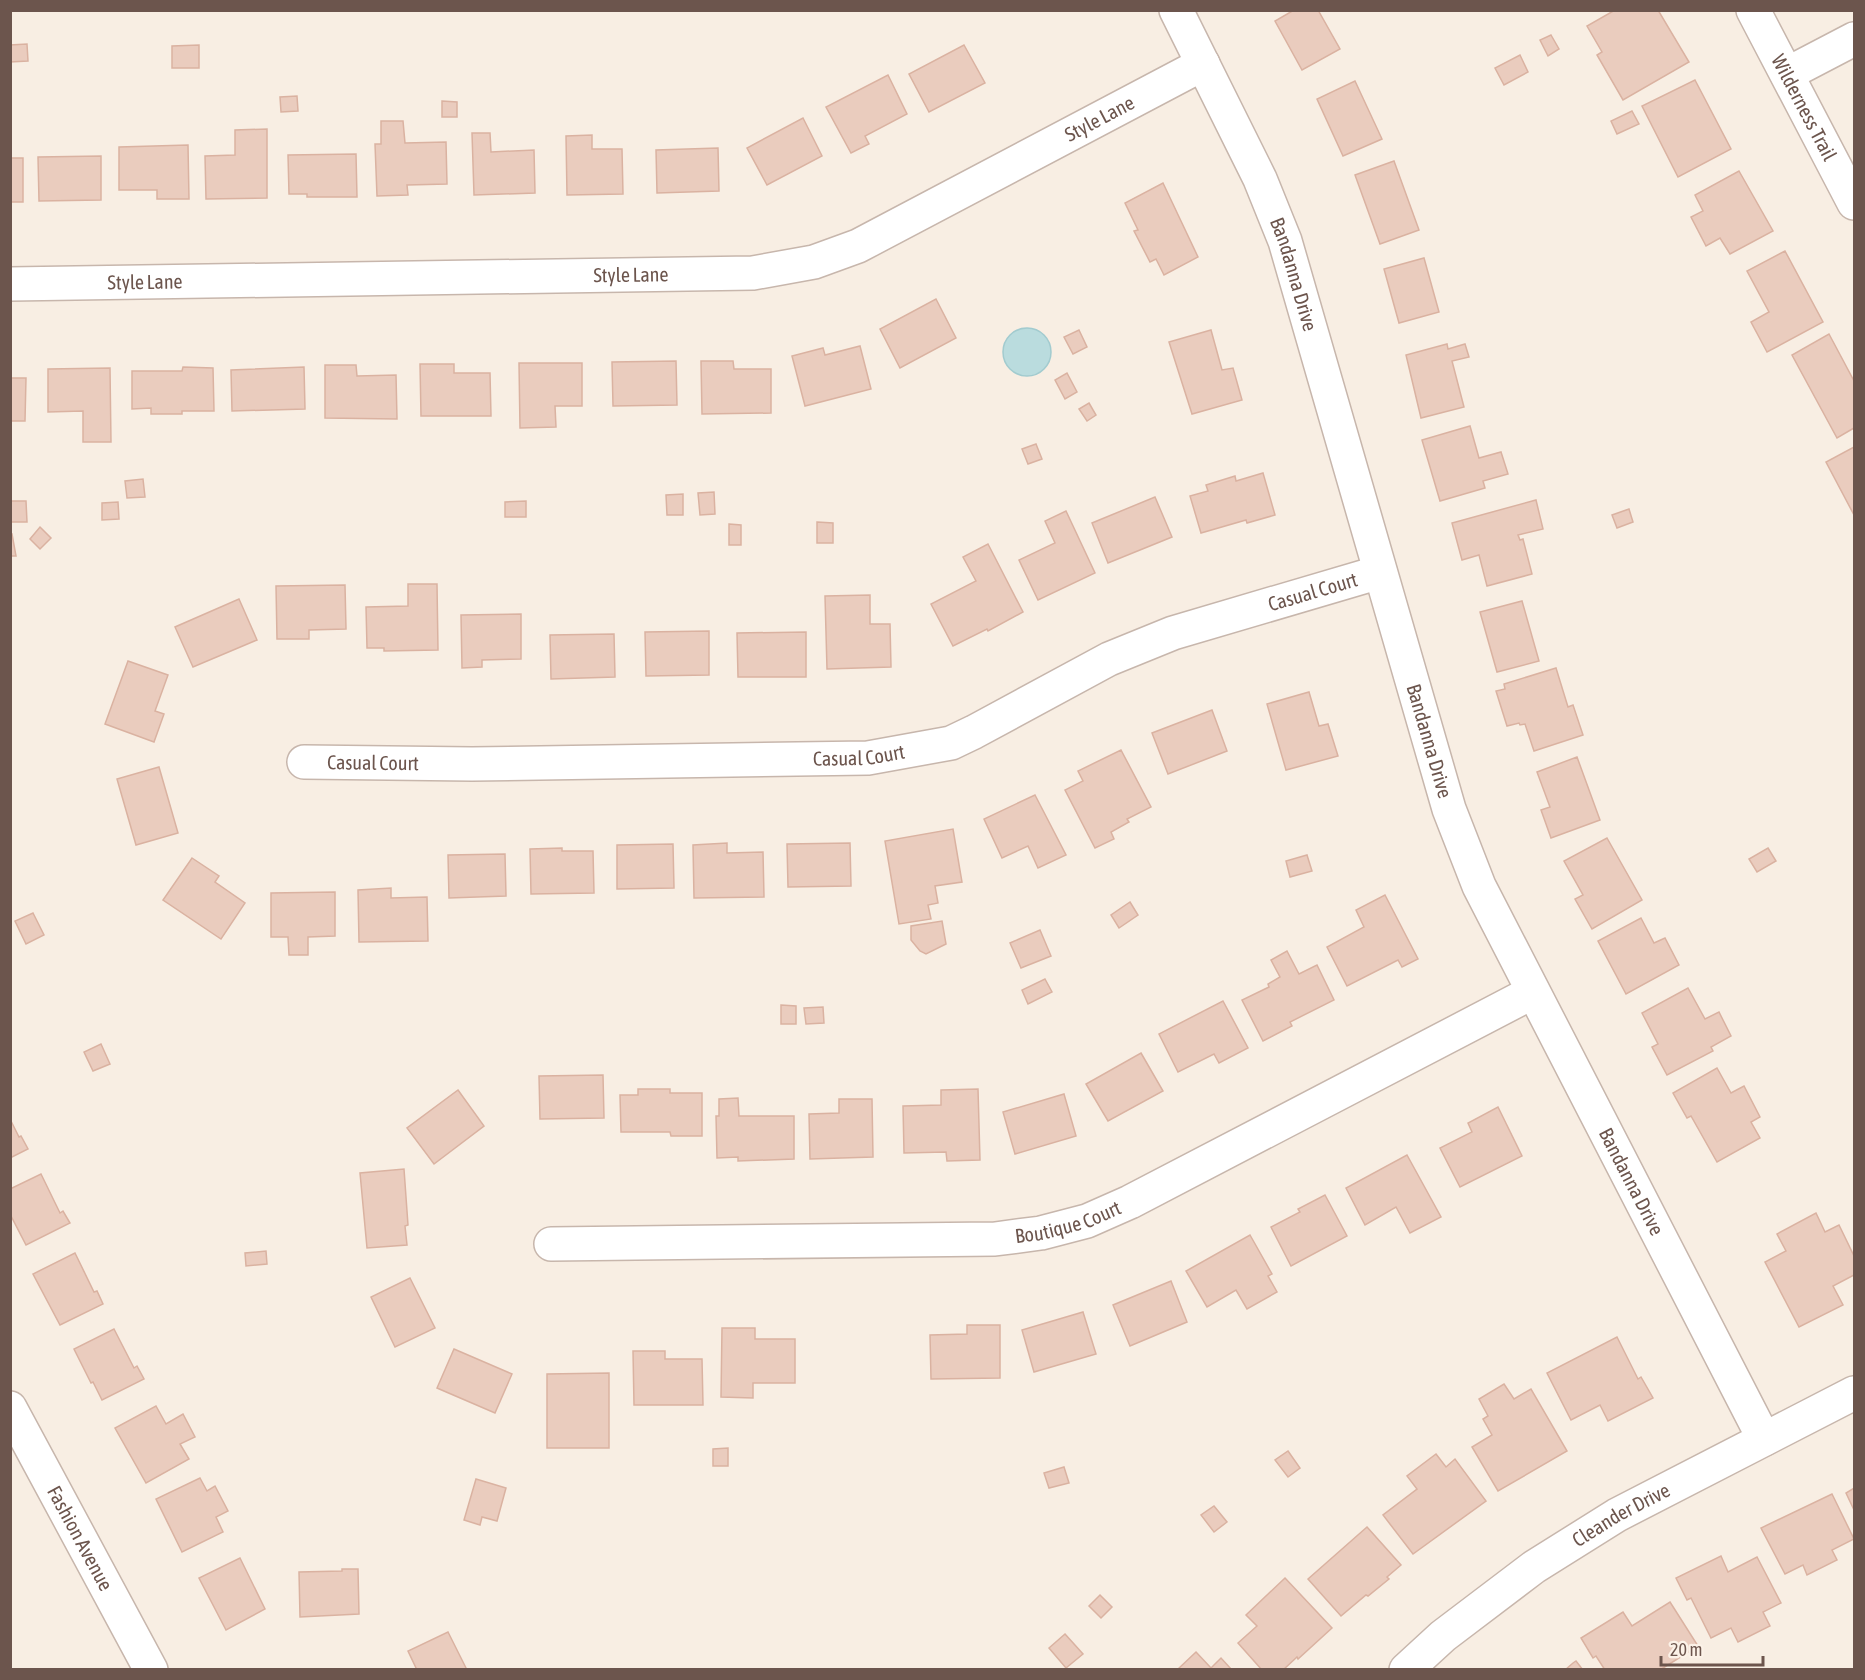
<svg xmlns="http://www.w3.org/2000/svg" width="1865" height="1680" font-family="'Asap Condensed',sans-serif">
	<rect width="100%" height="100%" fill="#f8eee3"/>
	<circle fill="#badcde" stroke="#a2cbcf" stroke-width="1.5" cx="1027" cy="352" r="24"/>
	<g fill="#eaccbe" stroke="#dab2a1" stroke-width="1.5">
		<polygon points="1294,10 1318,10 1340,49 1302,70 1275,21"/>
		<polygon points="1615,10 1658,10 1689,62 1623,100 1597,55 1602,52 1587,26"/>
		<polygon points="1551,35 1559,49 1548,56 1540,40"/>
		<polygon points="27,44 28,61 10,62 10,45"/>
		<polygon points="199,45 199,68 172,68 172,46"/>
		<polygon points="964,45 985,83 929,112 909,74"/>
		<polygon points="1520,55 1528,72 1504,85 1495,68"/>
		<polygon points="888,75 907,114 865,136 869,144 851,153 826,107"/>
		<polygon points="1695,80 1731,149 1678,177 1642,106"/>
		<polygon points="1355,81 1382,139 1343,156 1317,99"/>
		<polygon points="297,96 298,111 281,112 280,97"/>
		<polygon points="442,101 457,102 457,117 442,117"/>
		<polygon points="1632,111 1639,124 1617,134 1611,121"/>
		<polygon points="803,118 822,156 767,185 747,148"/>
		<polygon points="381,121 403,121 405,143 446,142 447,184 407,185 408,195 377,196 375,144 381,144"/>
		<polygon points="267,129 267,198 206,199 205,156 235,155 235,130"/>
		<polygon points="472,133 490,133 491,152 534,150 535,193 474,195"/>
		<polygon points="592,135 592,149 622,149 623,194 567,195 566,136"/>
		<polygon points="188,145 189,199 157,199 157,190 119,190 119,147"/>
		<polygon points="718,148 719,191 657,193 656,150"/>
		<polygon points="356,154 357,197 307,197 307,194 289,194 288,155"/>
		<polygon points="101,156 101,200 39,201 38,157"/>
		<rect x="10" y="158" width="13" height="44"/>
		<polygon points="1394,161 1419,230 1380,244 1355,175"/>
		<polygon points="1739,171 1773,231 1730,254 1720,238 1706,246 1691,217 1703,211 1695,195"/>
		<polygon points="1163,183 1198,257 1164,275 1156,259 1150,262 1134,231 1138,230 1125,203"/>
		<polygon points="1785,251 1823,322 1767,352 1751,322 1769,312 1747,271"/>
		<polygon points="1424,258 1439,312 1399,323 1384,269"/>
		<polygon points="936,299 956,338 900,368 880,329"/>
		<polygon points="1079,330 1087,347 1073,354 1064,337"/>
		<polygon points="1211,330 1222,370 1233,368 1242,400 1192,414 1169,342"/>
		<polygon points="1829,334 1854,381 1854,428 1837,438 1792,355"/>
		<polygon points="1447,344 1448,349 1465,344 1469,357 1452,361 1464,407 1421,418 1406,355"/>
		<polygon points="860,346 871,389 805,406 792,356 823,348 825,355"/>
		<polygon points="676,361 677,405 613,406 612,362"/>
		<polygon points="701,361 733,361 734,369 771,369 771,413 702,414"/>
		<polygon points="519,363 582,363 582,406 555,406 556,427 520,428"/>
		<polygon points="420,364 454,364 454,373 490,373 491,416 421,416"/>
		<polygon points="325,365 356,365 357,376 396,375 397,419 325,418"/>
		<polygon points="183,367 213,368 214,411 182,411 182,414 151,414 151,408 132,409 132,371 182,371"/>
		<polygon points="304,367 305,409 232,411 231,370"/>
		<polygon points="110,368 111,442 83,442 83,411 48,412 48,369"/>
		<polygon points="1067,373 1077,392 1065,399 1055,380"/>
		<polygon points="10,378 26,378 25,421 10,421"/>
		<polygon points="1089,403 1096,415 1087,421 1079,409"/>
		<polygon points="1470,426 1479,458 1501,452 1508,474 1483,481 1485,488 1440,501 1422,440"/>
		<polygon points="1036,444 1042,459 1028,464 1022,449"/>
		<polygon points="1854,447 1854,515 1826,462"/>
		<polygon points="1263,473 1275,515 1247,523 1246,520 1201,533 1190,496 1208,491 1206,485 1235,476 1236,481"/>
		<polygon points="143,479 145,497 127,498 125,481"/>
		<polygon points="714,492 715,514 700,515 698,493"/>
		<polygon points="683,494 683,515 667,515 666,495"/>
		<polygon points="1155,497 1172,537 1108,563 1092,523"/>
		<polygon points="1536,500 1543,529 1518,535 1520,540 1523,539 1532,574 1487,586 1479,555 1462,560 1452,523"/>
		<polygon points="10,501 26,501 27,522 10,522"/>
		<polygon points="526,501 526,517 505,517 505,502"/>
		<polygon points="118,502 119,519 102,520 102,503"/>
		<polygon points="1629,509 1633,522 1617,528 1612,515"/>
		<polygon points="1066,511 1095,573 1038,600 1019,560 1055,543 1045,521"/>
		<polygon points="817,522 833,523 833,543 817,543"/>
		<polygon points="729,524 741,525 741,545 729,545"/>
		<polygon points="40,527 51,538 40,549 30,539"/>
		<polygon points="12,534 16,556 10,556 10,535"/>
		<polygon points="988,544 1023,612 988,631 987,629 953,646 931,604 976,581 963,557"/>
		<polygon points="408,584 437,584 438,650 384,651 384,648 367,648 366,607 408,606"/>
		<polygon points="345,585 346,629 309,630 309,639 277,639 276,586"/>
		<polygon points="870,595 870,624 890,624 891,667 827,669 825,596"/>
		<polygon points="239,599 257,640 193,667 175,627"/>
		<polygon points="1522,601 1539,661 1497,672 1480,612"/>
		<polygon points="521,614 521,659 482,660 482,667 462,668 461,615"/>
		<polygon points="709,631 709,675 646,676 645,632"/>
		<polygon points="806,632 806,677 738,677 737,633"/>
		<polygon points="614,634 615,677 551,679 550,635"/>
		<polygon points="128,661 168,675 155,711 164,714 154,742 105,724"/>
		<polygon points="1556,668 1568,707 1573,705 1583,735 1534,751 1525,724 1520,725 1519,723 1507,726 1496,691 1505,689 1504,684"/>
		<polygon points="1309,692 1319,726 1328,724 1338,756 1286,770 1267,704"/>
		<polygon points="1212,710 1227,751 1168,774 1152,733"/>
		<polygon points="1121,750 1151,807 1127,819 1129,822 1111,832 1114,839 1095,848 1065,790 1083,781 1078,771"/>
		<polygon points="1577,757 1600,820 1551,838 1541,810 1550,807 1537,772"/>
		<polygon points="159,767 178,833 136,845 117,779"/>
		<polygon points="1035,795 1066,855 1038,868 1028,846 1002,858 984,819"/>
		<polygon points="953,829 962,882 935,886 938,903 928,905 931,919 899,924 885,841"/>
		<polygon points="1607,838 1642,900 1592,929 1575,899 1583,895 1564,861"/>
		<polygon points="727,843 727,853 763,852 764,897 694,898 693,845"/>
		<polygon points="850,843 851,886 788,887 787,844"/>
		<polygon points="673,844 674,888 617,889 617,845"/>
		<polygon points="562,848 562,851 593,851 594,893 531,894 530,849"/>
		<polygon points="1768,848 1776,861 1757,872 1749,859"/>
		<polygon points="505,854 506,896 449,898 448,855"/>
		<polygon points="1307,855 1312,871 1290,877 1286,861"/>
		<polygon points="192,858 219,876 215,882 245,903 221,939 163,900"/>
		<polygon points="391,888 391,898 427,897 428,941 359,942 358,890"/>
		<polygon points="335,892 335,936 308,937 308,955 289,955 288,937 271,937 271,893"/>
		<polygon points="1385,895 1418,959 1402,967 1398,960 1347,986 1327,947 1364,927 1356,910"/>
		<polygon points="1130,902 1138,915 1119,928 1111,915"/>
		<polygon points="33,913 44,935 26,944 15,921"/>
		<polygon points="1641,918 1654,943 1665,938 1679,965 1626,994 1598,941"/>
		<polygon points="942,921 946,944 926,954 920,951 911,940 911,926"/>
		<polygon points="1040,930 1051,956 1021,968 1010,943"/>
		<polygon points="1287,951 1299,974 1317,965 1334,1000 1290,1022 1292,1026 1263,1041 1242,1000 1269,987 1268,984 1280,977 1271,960"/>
		<polygon points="1045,979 1052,992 1028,1004 1022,990"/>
		<polygon points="1688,988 1705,1019 1719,1012 1731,1036 1711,1047 1713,1051 1667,1075 1652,1047 1658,1044 1642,1013"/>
		<polygon points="1223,1001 1248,1048 1219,1063 1214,1054 1178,1072 1159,1034"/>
		<polygon points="781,1005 796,1006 796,1024 781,1024"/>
		<polygon points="823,1007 824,1023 806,1024 804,1008"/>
		<polygon points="101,1044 110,1064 93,1071 84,1052"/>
		<polygon points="1141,1053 1163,1091 1108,1121 1086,1084"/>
		<polygon points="1717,1068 1731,1093 1744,1086 1760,1117 1751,1122 1760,1138 1717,1162 1691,1116 1687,1118 1673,1093"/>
		<polygon points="603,1075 604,1118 540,1119 539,1076"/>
		<polygon points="638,1089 670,1089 670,1093 702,1093 702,1136 671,1136 670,1132 621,1132 620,1095 638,1095"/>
		<polygon points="978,1089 980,1160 947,1161 946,1152 904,1153 903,1106 941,1105 941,1090"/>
		<polygon points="458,1090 484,1126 434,1164 407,1128"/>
		<polygon points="1064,1094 1076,1136 1015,1154 1003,1112"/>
		<polygon points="738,1098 739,1116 794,1116 794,1159 738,1161 738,1157 717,1158 716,1116 719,1116 719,1099"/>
		<polygon points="839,1099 872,1099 873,1157 810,1159 809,1114 839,1113"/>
		<polygon points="1498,1107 1522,1156 1460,1187 1440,1148 1472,1132 1468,1123"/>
		<polygon points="10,1119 19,1137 21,1136 28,1149 10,1158"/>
		<polygon points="1407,1155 1441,1217 1410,1233 1396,1207 1365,1225 1346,1188"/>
		<polygon points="404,1169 408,1225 405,1226 407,1245 367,1248 360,1173"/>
		<polygon points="41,1174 60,1213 63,1211 70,1223 26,1245 10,1214 10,1189"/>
		<polygon points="1325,1195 1347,1236 1291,1266 1271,1227 1300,1212 1298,1209"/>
		<polygon points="1816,1213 1825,1232 1839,1225 1854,1256 1854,1275 1833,1286 1843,1305 1799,1327 1765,1262 1786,1251 1777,1234"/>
		<polygon points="1250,1235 1272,1274 1268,1276 1277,1292 1247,1309 1236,1290 1207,1307 1186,1271"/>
		<polygon points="266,1251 267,1264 246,1266 245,1253"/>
		<polygon points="75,1253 94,1292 97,1291 103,1304 60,1325 33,1274"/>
		<polygon points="410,1278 435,1328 395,1347 371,1297"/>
		<polygon points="1171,1281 1187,1322 1130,1346 1113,1305"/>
		<polygon points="1083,1312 1096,1354 1034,1372 1022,1330"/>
		<polygon points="967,1325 1000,1325 1000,1378 931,1379 930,1335 967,1334"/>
		<polygon points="722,1328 755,1328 755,1339 795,1339 795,1383 753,1383 753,1398 721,1397"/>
		<polygon points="114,1329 134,1368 137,1366 144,1379 102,1400 93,1382 91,1383 74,1349"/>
		<polygon points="1617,1337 1638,1379 1641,1377 1653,1398 1608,1421 1600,1405 1571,1420 1547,1373"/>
		<polygon points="454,1349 512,1374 495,1413 437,1388"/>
		<polygon points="633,1351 665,1351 665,1359 702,1359 703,1405 634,1405"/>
		<polygon points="609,1373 609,1448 547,1448 547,1374"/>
		<polygon points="1504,1384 1514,1399 1531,1389 1567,1451 1498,1491 1472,1447 1492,1435 1483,1419 1488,1416 1479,1399"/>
		<polygon points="156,1406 166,1424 183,1414 195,1437 180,1444 189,1459 146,1483 115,1428"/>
		<polygon points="728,1448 728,1466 713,1466 713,1449"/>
		<polygon points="1288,1451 1300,1468 1288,1477 1275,1460"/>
		<polygon points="1436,1454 1446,1467 1455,1459 1486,1501 1413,1554 1383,1515 1417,1489 1407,1476"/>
		<polygon points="1064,1467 1069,1483 1049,1488 1044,1473"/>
		<polygon points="200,1478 207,1491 215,1486 228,1511 216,1517 223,1532 182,1552 156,1499"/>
		<polygon points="476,1479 506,1488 497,1521 482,1517 480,1525 464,1520"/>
		<polygon points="1854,1488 1854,1510 1846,1493"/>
		<polygon points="1832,1494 1854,1539 1832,1550 1837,1560 1807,1575 1803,1565 1785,1574 1761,1528"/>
		<polygon points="1214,1506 1227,1522 1214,1532 1201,1515"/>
		<polygon points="1367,1527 1401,1565 1387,1577 1389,1579 1368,1596 1366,1595 1341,1616 1308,1579"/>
		<polygon points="1721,1556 1728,1572 1757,1557 1781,1603 1763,1612 1770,1626 1738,1642 1731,1628 1711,1638 1691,1598 1687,1600 1676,1578"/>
		<polygon points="240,1558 265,1609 226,1630 199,1578"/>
		<polygon points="342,1569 358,1569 359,1614 300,1617 299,1572 342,1571"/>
		<polygon points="1285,1578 1332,1628 1298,1659 1297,1657 1283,1670 1262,1670 1238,1643 1257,1626 1246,1615"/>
		<polygon points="1100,1595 1112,1607 1101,1618 1089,1606"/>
		<polygon points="1670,1602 1698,1646 1660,1670 1605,1670 1596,1656 1593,1658 1581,1638 1623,1612 1632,1626"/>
		<polygon points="448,1632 467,1670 417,1670 408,1651"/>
		<polygon points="1065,1634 1083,1654 1066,1668 1049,1648"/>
		<polygon points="1196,1652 1211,1668 1221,1658 1232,1670 1177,1670"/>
		<polygon points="1576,1661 1583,1670 1565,1670 1573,1663"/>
	</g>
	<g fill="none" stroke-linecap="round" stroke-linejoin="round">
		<defs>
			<g id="minor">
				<path id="s1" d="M1176 10 1260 179 1285 241 1449 809 1479 886 1764 1439"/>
				<path id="s2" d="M1753 10 1854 203"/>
				<polyline points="1787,74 1854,39"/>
				<path id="s3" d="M10 284 753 273 814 262 858 246 1203 64"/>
				<path id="s4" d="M304 762 472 764 868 758 951 743 974 732 1109 659 1173 633 1380 572"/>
				<path id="s5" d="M551 1244 995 1239 1041 1233 1087 1221 1130 1202 1533 992"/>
				<path id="s6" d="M10 1408 151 1670"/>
				<path id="s7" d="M1406 1670 1443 1636 1534 1567 1617 1515 1854 1393"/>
			</g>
		</defs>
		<use href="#minor" stroke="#c7b6ac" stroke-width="36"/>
		<use href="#minor" stroke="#fff" stroke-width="33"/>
	</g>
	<g text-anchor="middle" stroke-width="4.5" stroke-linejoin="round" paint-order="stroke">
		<g font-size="20" fill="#6c554d" stroke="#fcf2e8">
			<text dy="7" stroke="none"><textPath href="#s2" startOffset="110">Wilderness Trail</textPath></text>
			<text dy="7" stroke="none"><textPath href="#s3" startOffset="1125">Style Lane</textPath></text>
			<text dy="7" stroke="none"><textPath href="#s3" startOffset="621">Style Lane</textPath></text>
			<text dy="7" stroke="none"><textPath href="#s1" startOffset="290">Bandanna Drive</textPath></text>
			<text dy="7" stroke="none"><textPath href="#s3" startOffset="135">Style Lane</textPath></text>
			<text dy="7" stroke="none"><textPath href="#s4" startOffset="1042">Casual Court</textPath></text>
			<text dy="7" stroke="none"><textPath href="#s1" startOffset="776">Bandanna Drive</textPath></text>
			<text dy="7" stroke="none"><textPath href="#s4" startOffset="555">Casual Court</textPath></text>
			<text dy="7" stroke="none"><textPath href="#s4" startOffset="69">Casual Court</textPath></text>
			<text dy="7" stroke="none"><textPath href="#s1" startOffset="1262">Bandanna Drive</textPath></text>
			<text dy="7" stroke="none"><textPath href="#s5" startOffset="519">Boutique Court</textPath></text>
			<text dy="7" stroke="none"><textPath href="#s7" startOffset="266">Cleander Drive</textPath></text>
			<text dy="7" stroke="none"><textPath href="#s6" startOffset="148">Fashion Avenue</textPath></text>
		</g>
	</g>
	<rect width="1865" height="1680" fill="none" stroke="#6c554d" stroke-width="24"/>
	<path d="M1661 1656v9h102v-9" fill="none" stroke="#6c554d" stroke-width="3"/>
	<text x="1670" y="1656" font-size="18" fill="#6c554d" stroke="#fcf2e8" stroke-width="4.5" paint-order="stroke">20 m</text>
</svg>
